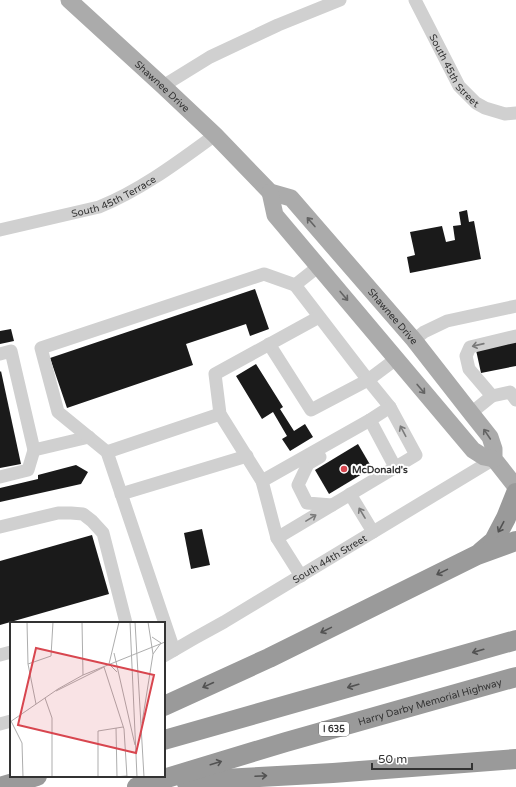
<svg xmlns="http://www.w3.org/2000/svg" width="516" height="787" font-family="'Varela Round',sans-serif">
	<rect width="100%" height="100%" fill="#fff"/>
	<g fill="#1a1a1a">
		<polygon points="467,210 469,222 474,221 481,259 410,273 407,257 415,255 410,232 442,226 446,242 455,240 453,226 461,225 459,212"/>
		<polygon points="255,289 269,329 250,336 246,324 186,344 193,365 67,408 50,358"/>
		<polygon points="11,329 14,341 0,344 0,331"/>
		<polygon points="516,342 516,366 481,373 476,350"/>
		<polygon points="256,364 283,407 280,409 294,431 305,424 313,437 290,451 282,439 287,436 273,412 262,419 236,376"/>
		<polygon points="1,371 21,464 0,468 0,372"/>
		<polygon points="358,444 372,468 329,494 315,470"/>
		<polygon points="76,465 88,472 81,484 0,502 0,488 38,479 38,475"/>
		<polygon points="202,529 210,565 191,569 184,533"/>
		<polygon points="92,535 109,594 0,625 0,561"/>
	</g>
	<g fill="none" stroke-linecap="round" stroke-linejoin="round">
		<g stroke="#d0d0d0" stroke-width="13">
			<path id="s1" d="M415 0 459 86 476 103 485 108 505 114 516 113"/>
			<polyline points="163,86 210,57 278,25 340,0"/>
			<path id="s2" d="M0 230 99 207C141 190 178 162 215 135"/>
			<polyline points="319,266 295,285 368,380 396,359"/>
			<polyline points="414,340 424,332 447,321 516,306"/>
			<polyline points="269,344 311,410 368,380 390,407 416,455 277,538"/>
			<polyline points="0,354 11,351 34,450 28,470 0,477"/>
			<polyline points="492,396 469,369 466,356 470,347 516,336"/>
			<polyline points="471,413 492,396 510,392 516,400"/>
			<polyline points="370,420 395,467"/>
			<polyline points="34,450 89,437"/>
			<polyline points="107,452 220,414"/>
			<polyline points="320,457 308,464 298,485 307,503 332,505"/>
			<polyline points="262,481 370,420 390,407"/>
			<polyline points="121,494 247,456"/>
			<polyline points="350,494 373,532"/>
			<polyline points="0,527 58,513 71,513 83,514 92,521 103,533 126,623"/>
			<polyline points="301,576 277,538 262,481 220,414 215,374 319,317"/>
			<polyline points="174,650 107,452 58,412 41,348 264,274 295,285"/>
			<polyline points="0,655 11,652"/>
			<path id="s3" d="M164 656 195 638 224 622 494 459"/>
			<polyline points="0,724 11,721"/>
		</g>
		<g stroke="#ababab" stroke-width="17">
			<path id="s4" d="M69 0 163 86 215 135 270 192 291 198 414 340 471 413 490 437 494 449V459L516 487"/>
			<polyline points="270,192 275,215 473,450 484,457 494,459"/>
		</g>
		<g stroke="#9a9a9a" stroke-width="20">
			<polyline points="481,552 494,541 506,518 516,493"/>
			<polyline points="164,706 269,658 477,555 516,541"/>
			<polyline points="164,740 516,640"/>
			<polyline points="186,781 333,773 516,759"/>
			<polyline points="0,787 37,776"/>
			<path id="s5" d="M137 787 286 742 516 677"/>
		</g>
	</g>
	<defs><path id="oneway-shaft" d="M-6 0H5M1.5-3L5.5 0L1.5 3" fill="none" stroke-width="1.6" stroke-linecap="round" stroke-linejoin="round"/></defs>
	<g stroke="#636363">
		<use href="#oneway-shaft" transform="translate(311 222) rotate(-131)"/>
		<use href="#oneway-shaft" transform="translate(344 296) rotate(50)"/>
		<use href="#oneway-shaft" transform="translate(421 389) rotate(50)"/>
		<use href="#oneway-shaft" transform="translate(487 434) rotate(-124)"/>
	</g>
	<g stroke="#7a7a7a">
		<use href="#oneway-shaft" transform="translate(478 345) rotate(167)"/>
		<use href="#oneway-shaft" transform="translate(403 431) rotate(-118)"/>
		<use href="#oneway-shaft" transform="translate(362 513) rotate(-121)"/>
		<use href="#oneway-shaft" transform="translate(311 518) rotate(-31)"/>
	</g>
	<g stroke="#525252">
		<use href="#oneway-shaft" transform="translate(501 527) rotate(118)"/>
		<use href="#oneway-shaft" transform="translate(442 572) rotate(154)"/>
		<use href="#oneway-shaft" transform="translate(326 630) rotate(154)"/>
		<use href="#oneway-shaft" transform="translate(478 651) rotate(164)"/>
		<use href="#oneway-shaft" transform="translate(208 685) rotate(155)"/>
		<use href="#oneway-shaft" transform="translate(353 686) rotate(164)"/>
		<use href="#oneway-shaft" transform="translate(216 763) rotate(-17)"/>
		<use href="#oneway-shaft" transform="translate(261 776) rotate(-3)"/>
	</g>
	<circle fill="#d8464f" stroke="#fff" stroke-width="1.5" cx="344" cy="469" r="4"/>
	<g text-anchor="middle" stroke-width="4" stroke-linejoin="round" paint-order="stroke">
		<rect fill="#fff" stroke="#707070" stroke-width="1" x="319" y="722" width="30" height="14" rx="3"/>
		<g font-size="9" font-weight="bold" fill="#333">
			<text x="334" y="732">I 635</text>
		</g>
		<g font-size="10" fill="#333" stroke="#fff">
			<text dy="4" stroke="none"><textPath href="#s1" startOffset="81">South 45th Street</textPath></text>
			<text dy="4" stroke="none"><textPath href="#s4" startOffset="127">Shawnee Drive</textPath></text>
			<text dy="4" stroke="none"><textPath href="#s2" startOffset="119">South 45th Terrace</textPath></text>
			<text dy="4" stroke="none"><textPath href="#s4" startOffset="456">Shawnee Drive</textPath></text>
			<text dy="4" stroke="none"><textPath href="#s3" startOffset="192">South 44th Street</textPath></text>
			<text dy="4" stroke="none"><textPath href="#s5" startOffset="305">Harry Darby Memorial Highway</textPath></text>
		</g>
		<g font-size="10" font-weight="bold" fill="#333" stroke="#fff" text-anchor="start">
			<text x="352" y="473">McDonald's</text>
		</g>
	</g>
	<g transform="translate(10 622)">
		<rect width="155" height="155" fill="#fff"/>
		<path fill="none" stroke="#adadad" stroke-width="1" d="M17 0 18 42 26 82M72 0 73 53M120 0 127 155M125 0 134 155M138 0 143 32M104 31 125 123M18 42 41 34 43 0M94 45 114 107 117 155M107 50 99 42 109 0M46 69 94 45M35 76 42 96V155M1 99 12 121 13 155M0 100 48 67 73 53 155 20M132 101 143 32 151 21 142 15M106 106 107 155M88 155V109L113 105M104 155 117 154"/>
		<path fill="#d8464f" fill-opacity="0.15" stroke="#d8464f" stroke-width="2" d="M26 26 144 53 126 131 8 103Z"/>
		<rect width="155" height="155" fill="none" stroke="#333" stroke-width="2"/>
	</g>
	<path d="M372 763v6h100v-6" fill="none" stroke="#333333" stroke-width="2"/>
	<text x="378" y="763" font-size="12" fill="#333333" stroke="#ffffff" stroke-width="3" paint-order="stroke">50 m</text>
</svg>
